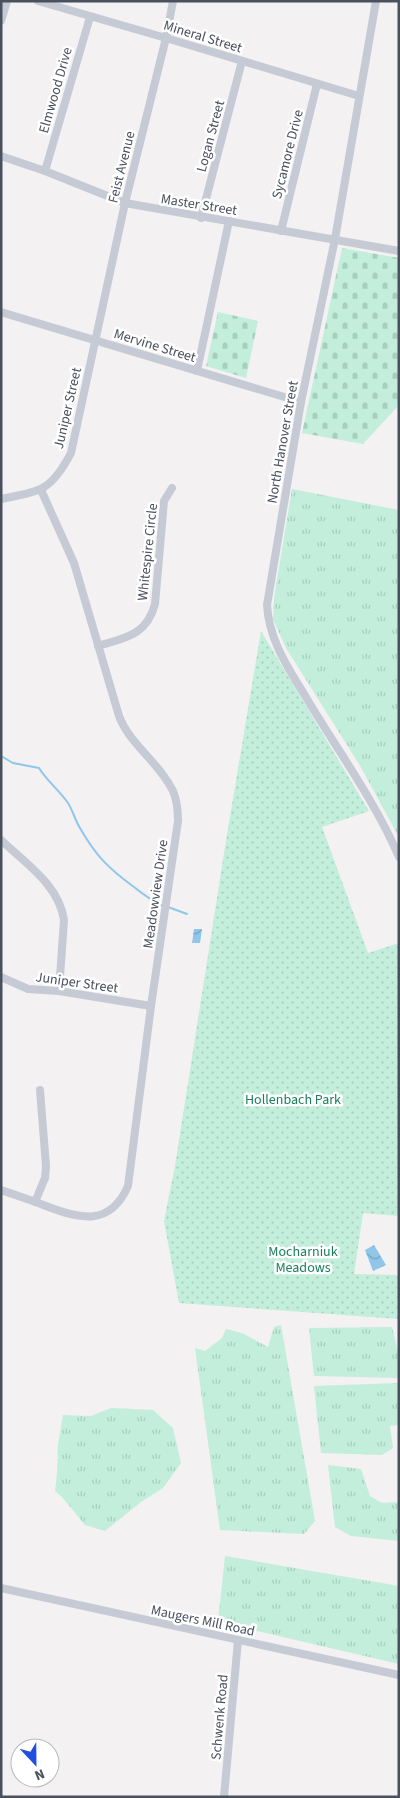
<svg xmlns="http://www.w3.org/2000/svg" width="400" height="1798" font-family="'Source Sans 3',sans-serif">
	<defs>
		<pattern id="grass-tufts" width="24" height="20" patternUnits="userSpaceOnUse" patternTransform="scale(1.25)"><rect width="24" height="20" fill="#c2eedb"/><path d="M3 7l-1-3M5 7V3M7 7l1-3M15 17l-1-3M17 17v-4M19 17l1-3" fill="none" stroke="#a8cebe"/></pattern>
		<pattern id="cemetery-stones" width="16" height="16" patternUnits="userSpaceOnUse" patternTransform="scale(1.25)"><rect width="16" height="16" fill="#c2eedb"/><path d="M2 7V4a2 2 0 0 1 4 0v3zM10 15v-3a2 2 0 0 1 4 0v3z" fill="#a8cebe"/></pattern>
		<pattern id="park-dots" width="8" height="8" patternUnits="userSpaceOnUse" patternTransform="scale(1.25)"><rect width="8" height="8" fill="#c2eedb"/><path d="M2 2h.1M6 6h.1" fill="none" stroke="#a8cebe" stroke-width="1.8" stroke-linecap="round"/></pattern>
		<pattern id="water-waves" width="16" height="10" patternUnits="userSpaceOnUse" patternTransform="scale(1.25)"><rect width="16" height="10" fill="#90c6e9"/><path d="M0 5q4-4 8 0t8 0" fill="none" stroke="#78a3c0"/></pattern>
	</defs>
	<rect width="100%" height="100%" fill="#f3f1f1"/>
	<g fill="url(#grass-tufts)">
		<polygon points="292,489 399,510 399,837 359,764 286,648 273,619 274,598"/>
		<polygon points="281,1325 315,1521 304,1534 220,1530 195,1348 205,1351 222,1338 226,1329 242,1333 268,1347 274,1327"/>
		<polygon points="392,1327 399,1356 399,1378 314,1376 309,1328"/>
		<polygon points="399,1383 399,1425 390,1426 393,1448 382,1455 321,1453 314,1386"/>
		<polygon points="111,1408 153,1410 173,1428 181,1463 163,1488 141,1502 105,1531 85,1525 62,1497 55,1491 57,1474 58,1445 63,1415 91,1416"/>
		<polygon points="328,1465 361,1469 370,1496 382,1503 399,1502 399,1541 351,1536 335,1527"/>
		<polygon points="225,1556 399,1586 399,1664 218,1622"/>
	</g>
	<g fill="url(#cemetery-stones)">
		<polygon points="342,248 399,258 399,405 363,444 302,433"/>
		<polygon points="218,312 258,321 246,378 206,366"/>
	</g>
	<polygon fill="url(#park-dots)" points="261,631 369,811 322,827 368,953 399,943 399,1216 363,1213 354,1274 399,1275 399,1319 179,1303 164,1221 175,1166 225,847"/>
	<g fill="url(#water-waves)">
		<polygon points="194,929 202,929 200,943 192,943"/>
		<polygon points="374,1245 386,1265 373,1271 365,1250"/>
	</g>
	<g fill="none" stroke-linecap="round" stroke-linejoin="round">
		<g stroke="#90c6e9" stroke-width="2">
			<path d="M1 756 13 763 39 768C47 781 59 790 68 803 73 811 75 820 80 828 96 856 108 868 134 887 144 895 152 901 163 906"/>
			<polyline points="168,907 187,914"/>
		</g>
		<g stroke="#c5cad5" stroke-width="8">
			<polyline points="38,1 166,38 359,96"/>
			<path d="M376 1 335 239 301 402 267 605C269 641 289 669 307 699 338 751 375 801 399 857"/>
			<polyline points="1,21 7,1"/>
			<polyline points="1,156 45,171 125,203 399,251"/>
			<polyline points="45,171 90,17"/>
			<polyline points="201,218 242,61"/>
			<polyline points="281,231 317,84"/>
			<polyline points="1,312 301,402"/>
			<polyline points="197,371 229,221"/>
			<path d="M1 499C41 491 51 491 71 453L125 203 166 38 173 1"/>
			<path d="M98 646C125 638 147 635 155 604L164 501 172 488"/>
			<path d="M1 840C26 864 59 885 64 920L59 991"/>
			<polyline points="1,977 28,989 59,991 151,1006"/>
			<path d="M1 1190C16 1195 31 1200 46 1206 80 1219 110 1227 128 1186L151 1006 178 821C178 810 177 800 173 791 159 762 130 745 119 716L74 563 41 490"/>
			<polyline points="35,1202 45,1178 46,1166 40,1090"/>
			<polyline points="1,1588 399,1675"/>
			<polyline points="224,1797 238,1640"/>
		</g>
	</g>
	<g text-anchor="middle" stroke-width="5" stroke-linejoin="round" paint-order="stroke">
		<g font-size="14" fill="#49505e" stroke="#fff">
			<text transform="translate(203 36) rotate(17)" y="5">Mineral Street</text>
			<text transform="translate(55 90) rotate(-74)" y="5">Elmwood Drive</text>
			<text transform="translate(210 136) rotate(-75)" y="5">Logan Street</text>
			<text transform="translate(287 154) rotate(-76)" y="5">Sycamore Drive</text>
			<text transform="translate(121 167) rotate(-76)" y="5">Feist Avenue</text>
			<text transform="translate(199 204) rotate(9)" y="5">Master Street</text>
			<text transform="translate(155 345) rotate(17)" y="5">Mervine Street</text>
			<text transform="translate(67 408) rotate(-77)" y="5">Juniper Street</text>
			<text transform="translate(282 442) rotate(-80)" y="5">North Hanover Street</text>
			<text transform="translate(147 552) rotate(-84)" y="5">Whitespire Circle</text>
			<text transform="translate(155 894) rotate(-82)" y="5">Meadowview Drive</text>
			<text transform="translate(77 982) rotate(8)" y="5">Juniper Street</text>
			<text transform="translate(203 1620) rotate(12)" y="5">Maugers Mill Road</text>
			<text transform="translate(219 1717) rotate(-85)" y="5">Schwenk Road</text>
		</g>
		<g font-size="14" fill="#1b7e5f" stroke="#fff">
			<text x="293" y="1104">Hollenbach Park</text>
			<text x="303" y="1256">Mocharniuk<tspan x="303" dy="16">Meadows</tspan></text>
		</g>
	</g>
	<rect width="400" height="1798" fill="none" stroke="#49505e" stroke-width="5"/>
	<g transform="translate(35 1763) rotate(158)"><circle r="24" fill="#ffffff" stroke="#b6b9bf"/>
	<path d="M0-4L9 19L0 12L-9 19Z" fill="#204ede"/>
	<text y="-8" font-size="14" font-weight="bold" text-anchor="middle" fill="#49505e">N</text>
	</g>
</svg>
